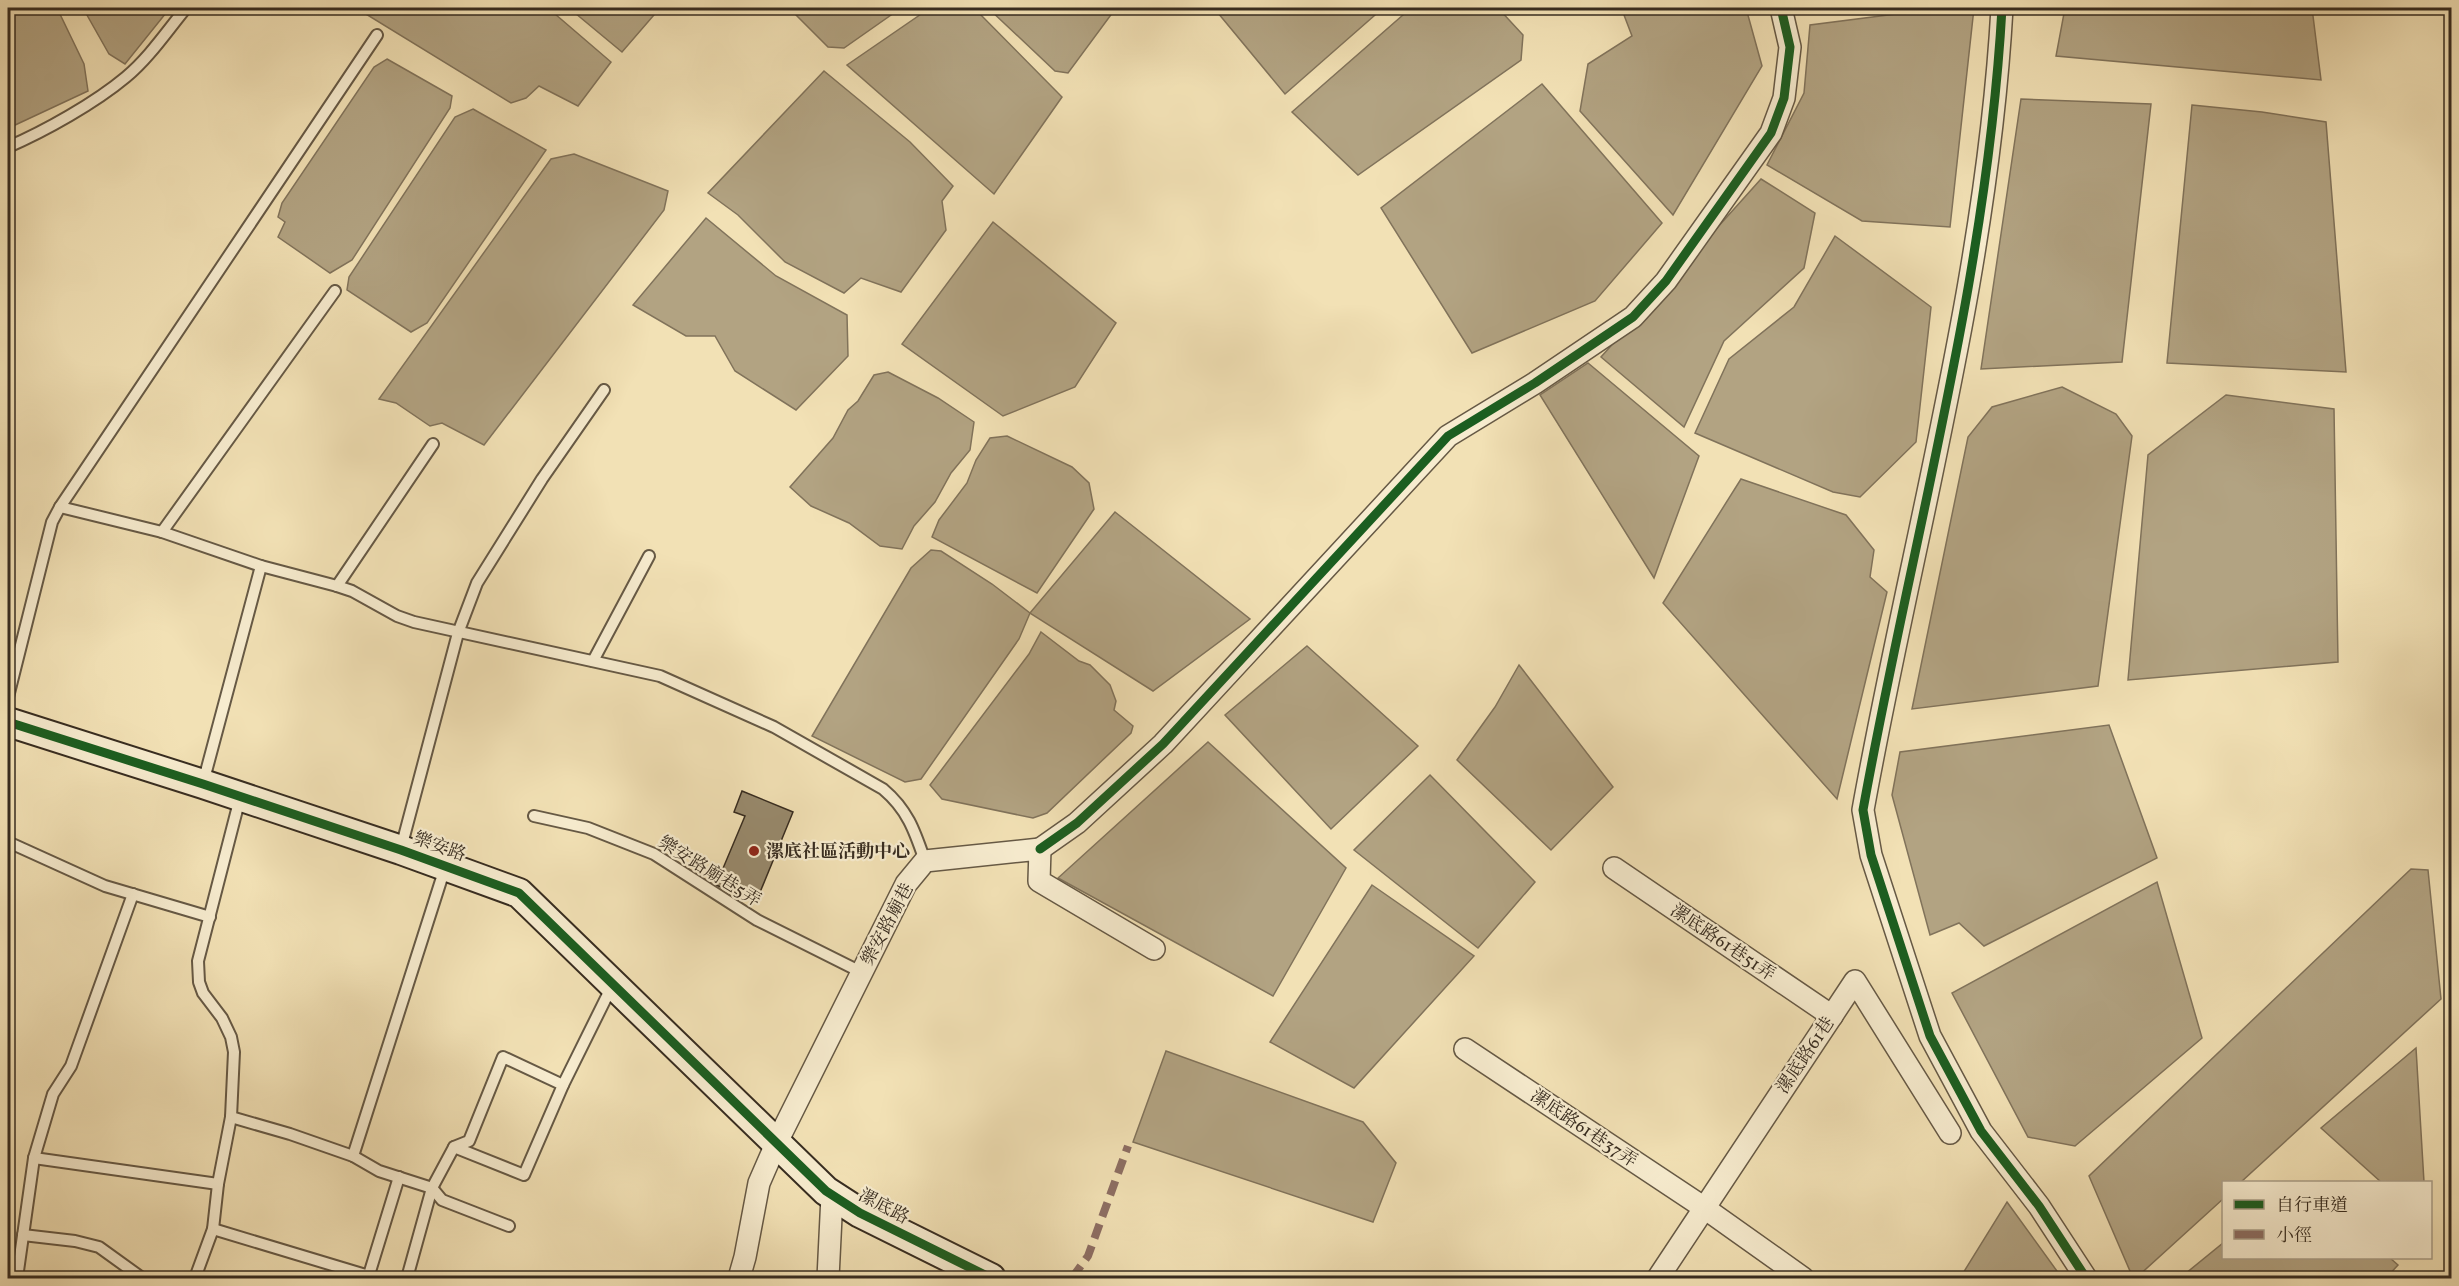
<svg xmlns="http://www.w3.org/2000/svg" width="2459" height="1286" font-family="Vollkorn,'Noto Serif TC',serif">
	<rect width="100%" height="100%" fill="#f2e1b5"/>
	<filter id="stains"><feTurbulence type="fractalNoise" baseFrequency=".00333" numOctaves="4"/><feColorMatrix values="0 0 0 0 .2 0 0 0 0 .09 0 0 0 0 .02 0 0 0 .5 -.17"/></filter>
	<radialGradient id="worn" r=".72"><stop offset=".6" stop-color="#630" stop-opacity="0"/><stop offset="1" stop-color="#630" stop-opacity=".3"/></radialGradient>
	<g fill="#b2a382" stroke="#81735b" stroke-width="1.5">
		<polygon points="8,8 57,8 84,64 88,91 13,126 8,120"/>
		<polygon points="83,8 170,8 125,64 109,54"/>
		<polygon points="356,8 548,8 611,62 578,106 539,86 526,98 511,103"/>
		<polygon points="569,8 660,8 622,52"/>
		<polygon points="789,8 901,8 844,48 828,47"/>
		<polygon points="930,8 974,8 1062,97 994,194 847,65"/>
		<polygon points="988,8 1116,8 1068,73 1055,71"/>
		<polygon points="1223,8 1383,8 1285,94 1218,13"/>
		<polygon points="1411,8 1498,8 1523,35 1521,60 1358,175 1292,112"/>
		<polygon points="1634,8 1746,8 1762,66 1673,215 1580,111 1588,64 1632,36 1624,15"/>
		<polygon points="1943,8 1974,8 1950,227 1862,221 1767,165 1804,93 1810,25"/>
		<polygon points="2065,8 2312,8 2321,80 2056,56"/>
		<polygon points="387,59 452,96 450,108 352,260 330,273 278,237 285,222 278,217 282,203 374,67"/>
		<polygon points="824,71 910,142 953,186 942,201 946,230 901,292 861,278 844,293 785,262 738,215 708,193"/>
		<polygon points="1542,84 1662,223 1595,301 1472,353 1381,208"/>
		<polygon points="2021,99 2151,104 2122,362 1981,369"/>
		<polygon points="2192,105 2262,112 2326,122 2346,372 2167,363"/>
		<polygon points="473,109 546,150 427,323 411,332 347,290 349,277 455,117"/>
		<polygon points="574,154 668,191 664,210 484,445 442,423 430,426 396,403 379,399 551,159"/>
		<polygon points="1761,179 1815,213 1804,268 1724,341 1684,427 1601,357"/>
		<polygon points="706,218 776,276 847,315 848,356 796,410 735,371 715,336 686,336 633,305"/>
		<polygon points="993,222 1116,323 1075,387 1003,416 902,344"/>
		<polygon points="1835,236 1931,307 1916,442 1860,497 1833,492 1695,433 1729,359 1794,307"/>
		<polygon points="1588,363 1699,456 1654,578 1540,395"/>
		<polygon points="888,372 938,398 974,422 970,450 951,473 935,502 914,526 902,549 880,546 849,523 811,506 790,487 833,438 848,410 858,401 874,375"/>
		<polygon points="2062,387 2116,414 2132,436 2098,686 1912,709 1968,437 1992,407"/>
		<polygon points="2226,395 2334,409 2338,662 2128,680 2148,455"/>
		<polygon points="1007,436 1072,467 1089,483 1094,509 1037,593 932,537 939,520 967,483 976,460 990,438"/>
		<polygon points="1741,479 1846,515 1874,550 1870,577 1887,592 1837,799 1663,603"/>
		<polygon points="1115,512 1250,619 1153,691 1030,613 1019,639 921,779 905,782 812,736 911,568 931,550 941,551 992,584 1030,613"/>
		<polygon points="1041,632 1079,661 1090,665 1110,685 1116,701 1114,710 1133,726 1131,733 1047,813 1033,818 942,799 930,785 1029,654"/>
		<polygon points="1307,646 1418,746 1331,829 1225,715"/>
		<polygon points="1519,665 1613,787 1551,850 1457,760 1495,707"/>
		<polygon points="2109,725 2157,858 1984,946 1959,923 1930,935 1892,795 1900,752"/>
		<polygon points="1208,742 1346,868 1273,996 1058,878"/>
		<polygon points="1430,775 1535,882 1478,948 1354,850"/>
		<polygon points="2411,869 2428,870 2441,999 2241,1182 2224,1182 2223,1199 2136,1278 2133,1278 2089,1176"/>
		<polygon points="2157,882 2202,1038 2075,1146 2028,1137 1952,993"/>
		<polygon points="1372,885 1474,956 1354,1088 1270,1042"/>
		<polygon points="2416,1048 2424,1182 2381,1182 2321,1128"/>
		<polygon points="1166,1051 1363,1122 1396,1163 1373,1222 1133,1142"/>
		<polygon points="2007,1202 2062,1278 1960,1278"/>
		<polygon points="2223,1243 2224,1258 2390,1258 2398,1265 2386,1278 2180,1278"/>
	</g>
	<polygon fill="#988a6d" stroke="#372c20" stroke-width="1.5" points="742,791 793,812 756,902 716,885 745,816 734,812"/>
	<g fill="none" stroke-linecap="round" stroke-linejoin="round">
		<defs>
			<g id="lane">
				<path d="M8 147C45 131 95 103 126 77 149 58 167 31 186 8"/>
				<path d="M60 507 162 532 261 566 337 586 352 591 397 616 414 622 660 676 774 727 883 789C908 810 915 832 925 861"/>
				<polyline points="162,532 335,291"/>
				<polyline points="337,586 433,444"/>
				<polyline points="593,661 649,556"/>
				<polyline points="8,697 52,522 60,507 377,35"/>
				<polyline points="203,783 261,566"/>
				<polyline points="534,816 588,828 654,854 757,920 861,972"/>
				<polyline points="8,842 105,886 210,917"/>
				<polyline points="401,848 458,633 477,583 542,479 604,390"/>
				<polyline points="231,1117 290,1134 353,1156 379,1171 432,1188 442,1200 509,1226"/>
				<polyline points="454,1147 524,1175 563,1085 612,986"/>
				<polyline points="353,1156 445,868"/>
				<polyline points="34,1158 218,1184"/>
				<polyline points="213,1229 369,1276"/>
				<polyline points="23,1235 75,1241 99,1247 142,1278"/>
				<polyline points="17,1278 34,1158 53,1094 71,1066 133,894"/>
				<polyline points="195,1278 213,1229 218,1184 231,1117 234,1052 231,1037 222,1018 203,993 199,982 198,961 240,798"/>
				<polyline points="368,1278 399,1177"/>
				<polyline points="407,1278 432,1188 454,1147 469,1141 503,1057 563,1085"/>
			</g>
			<g id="street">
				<path d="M2002 8C1987 279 1911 543 1863 810L1871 855 1930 1036 1981 1131 2039 1206 2086 1278"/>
				<polyline points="1040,849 1077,823 1163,744 1448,436 1535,383 1633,317 1666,281 1771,133 1784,98 1790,47 1781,8"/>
				<polyline points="1614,868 1832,1016"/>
				<polyline points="1465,1049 1703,1207 1803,1278"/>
				<polyline points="739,1278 745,1257 759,1183 776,1144 906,884 925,861 1040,849 1039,881 1154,949"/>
				<polyline points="828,1278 832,1196"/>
				<polyline points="1658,1278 1855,981 1950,1133"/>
			</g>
			<polyline id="secondary" points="8,722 203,784 401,850 519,893 826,1191 860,1213 991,1278"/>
		</defs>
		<use href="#lane" stroke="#665945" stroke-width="14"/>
		<use href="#street" stroke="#665945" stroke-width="24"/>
		<use href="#secondary" stroke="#372c20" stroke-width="32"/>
		<use href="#lane" stroke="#f7eccf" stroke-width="10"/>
		<use href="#street" stroke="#f7eccf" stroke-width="21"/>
		<use href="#secondary" stroke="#f7eccf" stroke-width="28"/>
		<polyline stroke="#8d6e63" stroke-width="8" stroke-dasharray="15 8" stroke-linecap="butt" points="1072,1278 1088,1256 1128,1146"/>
		<defs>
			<g id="cycleway">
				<path d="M2002 8C1987 279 1911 543 1863 810L1871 855 1930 1036 1981 1131 2039 1206 2086 1278"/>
				<polyline points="8,722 203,784 401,850 519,893 826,1191 860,1213 991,1278"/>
				<polyline points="1040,849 1077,823 1163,744 1448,436 1535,383 1633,317 1666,281 1771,133 1784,98 1790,47 1781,8"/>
			</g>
		</defs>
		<use href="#cycleway" stroke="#f7eccf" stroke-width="13"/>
		<use href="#cycleway" stroke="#1b5e20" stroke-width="9"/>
	</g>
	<circle fill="#8f2418" stroke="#f7eccf" stroke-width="2" cx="754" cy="851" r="6"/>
	<g text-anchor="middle" stroke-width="4.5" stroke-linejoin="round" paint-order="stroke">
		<g font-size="18" fill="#372c20" stroke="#f7eccf">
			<text transform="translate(440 846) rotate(20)" y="6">樂安路</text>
			<text transform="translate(710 871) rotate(32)" y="6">樂安路廟巷5弄</text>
			<text transform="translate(887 924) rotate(-62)" y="6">樂安路廟巷</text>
			<text transform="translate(1723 942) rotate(34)" y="6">漯底路61巷51弄</text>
			<text transform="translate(1805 1055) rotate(-56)" y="6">漯底路61巷</text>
			<text transform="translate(1584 1128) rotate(34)" y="6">漯底路61巷37弄</text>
			<text transform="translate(884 1206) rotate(28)" y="6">漯底路</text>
		</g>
		<g font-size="18" font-weight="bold" fill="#372c20" stroke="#f7eccf" text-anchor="start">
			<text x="766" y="857">漯底社區活動中心</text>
		</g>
	</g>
	<rect width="2459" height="1286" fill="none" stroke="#f2e1b5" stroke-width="30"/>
	<rect x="9" y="9" width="2441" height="1268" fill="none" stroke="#372c20" stroke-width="3"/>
	<rect x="15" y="15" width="2429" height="1256" fill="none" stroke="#372c20" stroke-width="1.5"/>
	<rect x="2222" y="1181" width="210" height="78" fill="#f7eccf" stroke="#aa9f89" stroke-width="1.5"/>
	<rect x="2234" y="1200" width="30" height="9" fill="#1b5e20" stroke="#aa9f89" stroke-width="1.5"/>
	<text x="2276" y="1211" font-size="18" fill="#372c20">自行車道</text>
	<rect x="2234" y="1230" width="30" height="9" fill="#8d6e63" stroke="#aa9f89" stroke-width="1.5"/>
	<text x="2276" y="1241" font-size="18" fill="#372c20">小徑</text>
	<rect width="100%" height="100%" filter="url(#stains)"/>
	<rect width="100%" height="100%" fill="url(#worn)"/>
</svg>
